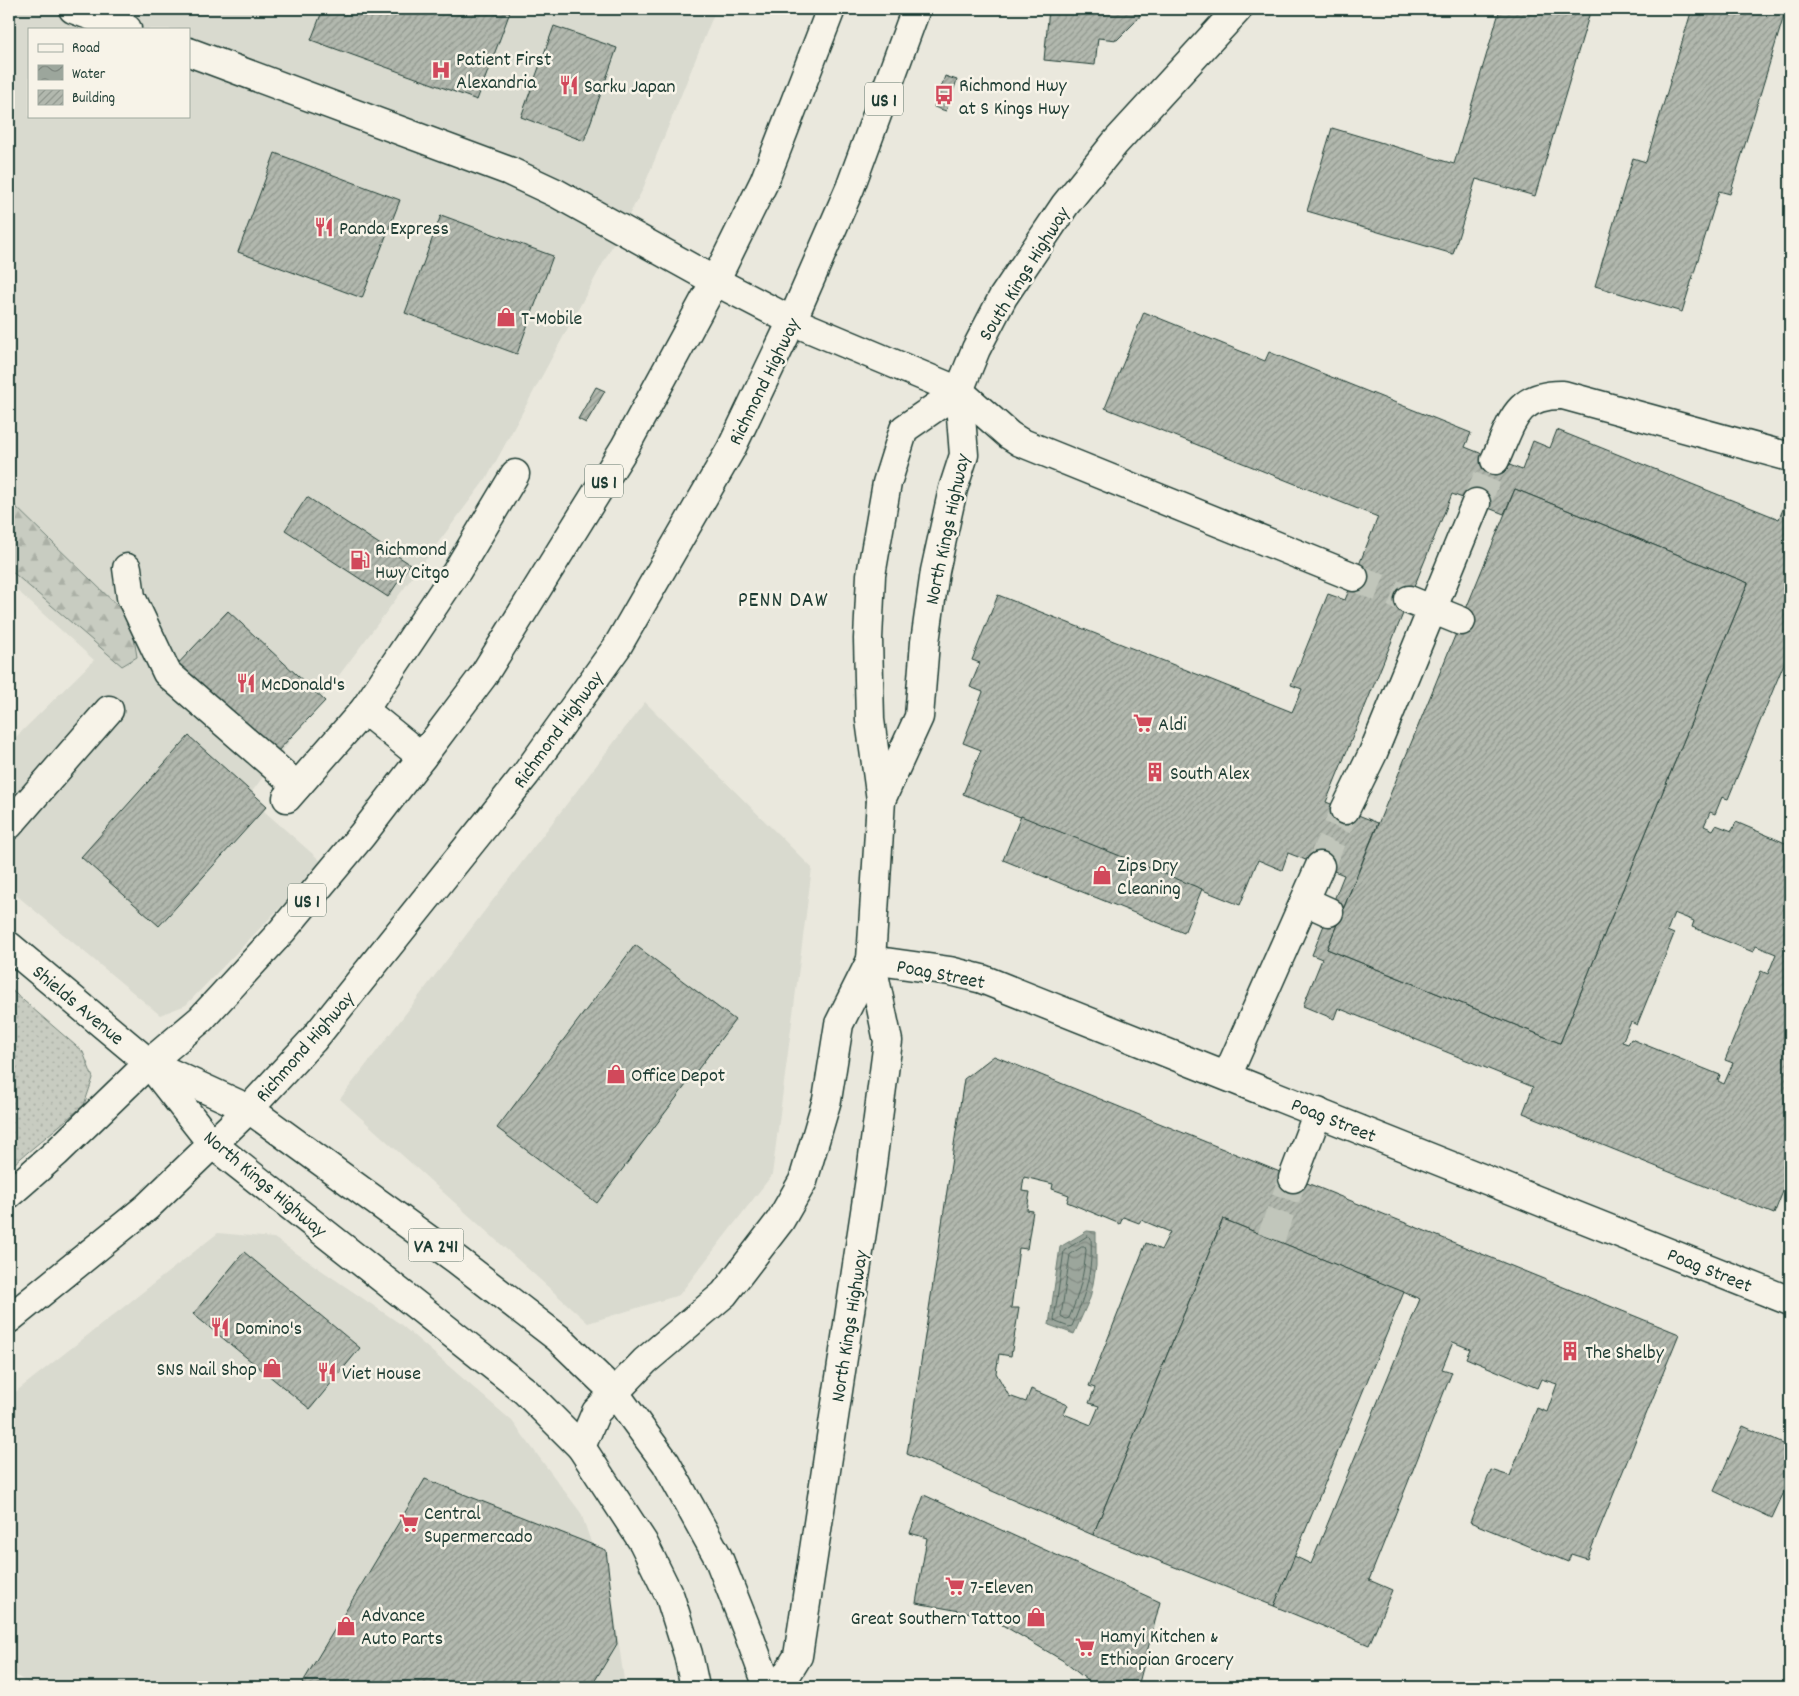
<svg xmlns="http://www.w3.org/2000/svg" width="1799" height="1696" font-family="Dekko,sans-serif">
	<defs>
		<pattern id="grass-dots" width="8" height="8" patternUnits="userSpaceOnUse" patternTransform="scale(1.25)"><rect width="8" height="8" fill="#c8ccc1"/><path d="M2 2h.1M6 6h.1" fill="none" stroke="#abb0a6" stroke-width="1.8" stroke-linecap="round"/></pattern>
		<pattern id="forest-firs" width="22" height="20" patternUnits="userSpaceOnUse" patternTransform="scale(1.25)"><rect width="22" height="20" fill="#c8ccc1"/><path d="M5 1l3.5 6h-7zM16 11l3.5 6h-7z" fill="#abb0a6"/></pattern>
		<pattern id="water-waves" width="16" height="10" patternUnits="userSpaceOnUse" patternTransform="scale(1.25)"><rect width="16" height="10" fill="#9ca69c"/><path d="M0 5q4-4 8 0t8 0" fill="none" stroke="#7f8880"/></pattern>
		<pattern id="building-hatch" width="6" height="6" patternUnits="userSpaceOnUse" patternTransform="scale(1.25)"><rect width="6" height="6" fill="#b2b8ae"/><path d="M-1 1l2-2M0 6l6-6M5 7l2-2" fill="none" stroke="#90978e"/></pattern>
	</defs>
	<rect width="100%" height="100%" fill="#eae8dd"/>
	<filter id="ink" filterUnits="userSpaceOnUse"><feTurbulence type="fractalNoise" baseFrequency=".02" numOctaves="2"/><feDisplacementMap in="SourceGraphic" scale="10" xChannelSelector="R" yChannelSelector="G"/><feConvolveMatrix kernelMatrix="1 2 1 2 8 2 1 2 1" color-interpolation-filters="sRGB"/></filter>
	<g filter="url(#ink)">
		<g fill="#d9dacf" fill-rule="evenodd">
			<path d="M9 9H716L642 191 488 476 248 797 323 863 186 1005 160 1015 9 889V744L94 660 9 583ZM29 29H189V116H29Z"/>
			<polygon points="645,702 812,868 772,1175 679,1295 588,1323 340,1099"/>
			<polygon points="218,1233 274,1238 399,1323 512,1421 581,1513 614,1610 625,1687 34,1687 9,1671 9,1397"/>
		</g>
		<polygon fill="url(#grass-dots)" stroke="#74847a" points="9,988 83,1052 93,1078 84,1105 9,1168"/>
		<polygon fill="url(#forest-firs)" stroke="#74847a" points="9,500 131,619 137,657 122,666 9,569"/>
		<polygon fill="url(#water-waves)" stroke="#6a7c72" points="1087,1231 1096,1232 1096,1266 1093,1284 1090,1298 1074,1334 1049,1325 1060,1247"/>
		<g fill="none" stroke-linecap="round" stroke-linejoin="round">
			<g stroke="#51675e" stroke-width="1">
				<path d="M1088 1236 1091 1238C1093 1272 1085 1296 1072 1326L1069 1327 1056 1322 1054 1320 1064 1251Z"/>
				<path d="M1082 1247H1085L1086 1250C1084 1275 1079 1295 1069 1318L1066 1319 1061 1316 1070 1255Z"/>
			</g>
		</g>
		<g fill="url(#building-hatch)" stroke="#1f3d34" fill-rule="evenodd">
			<polygon points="323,9 500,9 510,12 477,100 311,40"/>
			<polygon points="1049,9 1140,9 1139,18 1117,40 1098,38 1095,65 1044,60"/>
			<polygon points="1500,9 1591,9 1535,196 1476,179 1453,254 1307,211 1332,128 1454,164"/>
			<polygon points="1692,9 1786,9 1730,194 1719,191 1682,312 1595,286 1633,158 1646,162"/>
			<polygon points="554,26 617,48 584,141 521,117"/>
			<polygon points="945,76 957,80 946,111 934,107"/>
			<polygon points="275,153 400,200 362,298 238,252"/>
			<polygon points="441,215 553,256 517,354 405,313"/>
			<path d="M1144 312 1265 361 1269 352 1471 433 1465 447 1522 470 1533 441 1550 448 1557 430 1779 519 1790 492V649L1728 799 1722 797 1715 814 1710 812 1704 826 1713 830 1716 825 1732 831 1736 822 1790 845V1174L1774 1214 1523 1113 1533 1087 1338 1008 1334 1019 1303 1006 1322 959 1312 955 1344 875 1288 853 1282 870 1258 860 1240 905 963 794 981 750 963 743 983 692 970 687 980 663 972 660 998 595 1292 712 1302 689 1291 685 1328 594 1345 600 1378 517 1105 408ZM1515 489 1748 583 1560 1043 1327 949 1378 823 1326 802 1452 494 1504 514ZM1674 913 1694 921 1692 927 1753 952 1756 946 1776 954 1768 974 1761 971 1725 1060 1733 1063 1724 1084 1718 1081 1720 1075 1631 1039 1628 1044 1622 1042 1631 1022 1637 1025 1674 934 1667 931Z"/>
			<polygon points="596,387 605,391 586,423 578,419"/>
			<polygon points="1515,489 1748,583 1560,1043 1327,949"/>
			<polygon points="307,497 410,564 388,597 285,530"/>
			<polygon points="228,611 325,701 275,754 172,670"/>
			<polygon points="189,736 267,806 159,926 81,857"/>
			<polygon points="1021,816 1202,889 1184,933 1003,860"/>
			<polygon points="635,945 735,1020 597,1203 497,1128"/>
			<path d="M994 1056 1679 1334 1587 1559 1571 1554 1568 1562 1470 1522 1491 1470 1510 1476 1537 1408 1547 1412 1557 1384 1541 1379 1537 1388 1466 1358 1470 1349 1453 1342 1442 1369 1452 1372 1369 1580 1392 1590 1369 1645 1274 1606 1294 1556 1311 1564 1420 1299 1223 1219 1093 1535 907 1454 964 1079ZM1024 1177 1053 1184 1052 1189 1069 1195 1067 1202 1120 1224 1123 1217 1139 1223 1141 1220 1170 1232 1161 1250 1146 1243 1089 1386 1095 1388 1089 1403 1099 1406 1091 1425 1064 1414 1068 1405 1031 1389 1026 1402 1009 1396 996 1373 999 1354 1011 1356 1019 1308H1011L1019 1248 1027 1249 1033 1211 1027 1210 1030 1192 1022 1191Z"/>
			<polygon points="1223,1219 1404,1292 1274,1606 1093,1535"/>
			<polygon points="244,1252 360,1348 310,1409 193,1314"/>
			<polygon points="1743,1426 1790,1447 1790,1479 1772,1518 1714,1491"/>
			<polygon points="425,1479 606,1550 617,1644 591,1687 300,1687"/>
			<polygon points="924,1495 1160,1602 1138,1687 1108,1687 1092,1684 1062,1660 987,1616 916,1603 927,1538 910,1533"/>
		</g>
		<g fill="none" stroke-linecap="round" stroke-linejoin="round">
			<g stroke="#c1c6bb" stroke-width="28" stroke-dasharray="28 14" stroke-linecap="butt">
				<polyline points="1476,503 1495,460"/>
				<polyline points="1354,577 1409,600"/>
				<polyline points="1320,866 1345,810"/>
				<polyline points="1271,1238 1293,1178"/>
			</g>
			<defs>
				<g id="minor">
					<polyline points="73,9 127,29"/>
					<polyline points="189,52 509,171 556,193 715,281"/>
					<polyline points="959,391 1009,435 1020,442 1354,577"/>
					<path d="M1495 460C1512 423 1515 394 1563 395L1790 457"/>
					<polyline points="127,568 131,597 167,673 297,786"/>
					<polyline points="1409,600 1461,621"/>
					<polyline points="364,710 422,757"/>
					<polyline points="287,798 364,710 457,571 515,474"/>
					<polyline points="1345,810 1373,753 1476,503"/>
					<polyline points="9,825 109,710"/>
					<polyline points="1305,901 1329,912"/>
					<polyline points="9,946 149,1063"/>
					<polyline points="871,960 950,971 982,979 1790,1301"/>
					<polyline points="1227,1076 1320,866"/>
					<polyline points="1293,1178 1318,1112"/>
				</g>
				<g id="major">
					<polyline points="715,281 792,321 959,391"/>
					<polyline points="881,800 919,717 925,642 935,571 953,489 964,455 959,391 976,349 1003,297 1065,205 1115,143 1238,9"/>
					<polyline points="149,1063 249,1109 457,1260 558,1338 614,1392 666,1463 718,1557 747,1630 768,1687"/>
					<polyline points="151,1066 212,1144 525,1391 581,1447 643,1542 670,1597 688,1654 695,1687"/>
					<polyline points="581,1447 596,1412 645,1361 724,1294 780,1221 803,1181 827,1100 839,1024 871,960"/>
					<polyline points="779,1687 798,1656 871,1172 888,1041 871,960 881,800 870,720 868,639 871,575 887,483 904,429 959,391"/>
				</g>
				<g id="highway">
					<polyline points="9,1194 56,1153 149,1063 201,1019 282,931 362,835 422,757 483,676 625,447 715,281 764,182 831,9"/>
					<polyline points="9,1319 147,1207 249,1109 313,1040 526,774 617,647 731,449 792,321 850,188 916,9"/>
				</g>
			</defs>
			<use href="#minor" stroke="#1f3d34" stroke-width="31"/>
			<use href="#major" stroke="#1f3d34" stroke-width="31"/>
			<use href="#highway" stroke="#1f3d34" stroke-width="31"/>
			<use href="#minor" stroke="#f7f3e8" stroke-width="28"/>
			<use href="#major" stroke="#f7f3e8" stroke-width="28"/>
			<use href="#highway" stroke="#f7f3e8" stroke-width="28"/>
		</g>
	</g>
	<defs>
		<symbol id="hospital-bare" viewBox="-9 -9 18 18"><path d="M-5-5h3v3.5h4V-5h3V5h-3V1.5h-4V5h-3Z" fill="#d1495b" stroke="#f7f3e8" stroke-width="2.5" paint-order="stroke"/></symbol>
		<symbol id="restaurant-bare" viewBox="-9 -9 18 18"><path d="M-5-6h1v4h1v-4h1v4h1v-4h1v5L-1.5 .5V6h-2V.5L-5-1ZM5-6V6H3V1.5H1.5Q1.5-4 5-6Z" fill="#d1495b" stroke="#f7f3e8" stroke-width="2.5" paint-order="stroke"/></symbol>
		<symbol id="bus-bare" viewBox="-9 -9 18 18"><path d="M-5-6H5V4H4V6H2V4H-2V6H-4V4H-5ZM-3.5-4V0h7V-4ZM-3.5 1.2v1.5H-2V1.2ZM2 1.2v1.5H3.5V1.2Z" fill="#d1495b" stroke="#f7f3e8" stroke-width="2.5" paint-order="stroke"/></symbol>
		<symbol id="shop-bare" viewBox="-9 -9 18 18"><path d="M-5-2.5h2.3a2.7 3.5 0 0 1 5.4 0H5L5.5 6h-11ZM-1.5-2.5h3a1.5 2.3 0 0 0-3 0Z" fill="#d1495b" stroke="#f7f3e8" stroke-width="2.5" paint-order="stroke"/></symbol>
		<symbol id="fuel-bare" viewBox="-9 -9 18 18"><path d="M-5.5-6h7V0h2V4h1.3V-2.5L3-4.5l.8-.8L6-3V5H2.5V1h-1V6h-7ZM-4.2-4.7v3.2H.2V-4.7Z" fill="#d1495b" stroke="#f7f3e8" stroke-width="2.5" paint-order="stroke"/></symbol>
		<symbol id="supermarket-bare" viewBox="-9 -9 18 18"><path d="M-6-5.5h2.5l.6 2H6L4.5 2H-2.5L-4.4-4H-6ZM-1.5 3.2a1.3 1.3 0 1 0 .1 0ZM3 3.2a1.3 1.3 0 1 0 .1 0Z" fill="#d1495b" stroke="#f7f3e8" stroke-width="2.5" paint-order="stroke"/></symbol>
		<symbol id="building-bare" viewBox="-9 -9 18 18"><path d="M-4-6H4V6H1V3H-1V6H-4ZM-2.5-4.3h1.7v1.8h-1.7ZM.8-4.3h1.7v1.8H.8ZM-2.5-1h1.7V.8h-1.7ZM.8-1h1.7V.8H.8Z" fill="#d1495b" stroke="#f7f3e8" stroke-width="2.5" paint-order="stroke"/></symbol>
	</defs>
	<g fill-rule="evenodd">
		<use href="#hospital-bare" x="427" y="56" width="28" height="28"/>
		<use href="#restaurant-bare" x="555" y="71" width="28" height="28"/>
		<use href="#bus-bare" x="930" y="81" width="28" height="28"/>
		<use href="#restaurant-bare" x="310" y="213" width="28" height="28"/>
		<use href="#shop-bare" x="492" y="303" width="28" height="28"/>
		<use href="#fuel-bare" x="346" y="546" width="28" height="28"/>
		<use href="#restaurant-bare" x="232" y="669" width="28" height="28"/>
		<use href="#supermarket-bare" x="1129" y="709" width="28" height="28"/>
		<use href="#building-bare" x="1141" y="758" width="28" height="28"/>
		<use href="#shop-bare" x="1088" y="861" width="28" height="28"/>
		<use href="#shop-bare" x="602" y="1060" width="28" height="28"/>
		<use href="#restaurant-bare" x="206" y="1313" width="28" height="28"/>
		<use href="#building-bare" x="1556" y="1337" width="28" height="28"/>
		<use href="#shop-bare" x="258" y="1354" width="28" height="28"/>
		<use href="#restaurant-bare" x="313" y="1358" width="28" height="28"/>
		<use href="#supermarket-bare" x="395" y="1509" width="28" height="28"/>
		<use href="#supermarket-bare" x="941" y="1572" width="28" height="28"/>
		<use href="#shop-bare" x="1022" y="1603" width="28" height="28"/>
		<use href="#shop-bare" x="332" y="1612" width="28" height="28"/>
		<use href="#supermarket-bare" x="1071" y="1633" width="28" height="28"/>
	</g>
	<g text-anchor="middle" stroke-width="5" stroke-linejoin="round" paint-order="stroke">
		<g fill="#f7f3e8" stroke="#60746a" stroke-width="1">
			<rect x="865" y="82.5" width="38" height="33" rx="4"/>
			<rect x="585" y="464.5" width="38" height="33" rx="4"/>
			<rect x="288" y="883.5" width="38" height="33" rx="4"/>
			<rect x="408.5" y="1228.5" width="55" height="33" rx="4"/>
		</g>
		<g font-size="19" font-weight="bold" fill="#1f3d34">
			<text x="884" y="106">US 1</text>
			<text x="604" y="488">US 1</text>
			<text x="307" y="907">US 1</text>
			<text x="436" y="1252">VA 241</text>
		</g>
		<g font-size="20" fill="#1f3d34" stroke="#f7f3e8" text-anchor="start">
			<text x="456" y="65">Patient First<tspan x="456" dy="23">Alexandria</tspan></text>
			<text x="959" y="91">Richmond Hwy<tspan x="959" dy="23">at S Kings Hwy</tspan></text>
			<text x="584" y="92">Sarku Japan</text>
			<text x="339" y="234">Panda Express</text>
			<text x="521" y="324">T-Mobile</text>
			<text x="375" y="555">Richmond<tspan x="375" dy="23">Hwy Citgo</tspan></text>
			<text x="261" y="690">McDonald's</text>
			<text x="1158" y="730">Aldi</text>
			<text x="1170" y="779">South Alex</text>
			<text x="1117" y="871">Zips Dry<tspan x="1117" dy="23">Cleaning</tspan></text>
			<text x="631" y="1081">Office Depot</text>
			<text x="235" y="1334">Domino's</text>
			<text x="1585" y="1358">The Shelby</text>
			<text x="257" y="1375" text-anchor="end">SNS Nail Shop</text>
			<text x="342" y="1379">Viet House</text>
			<text x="424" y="1519">Central<tspan x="424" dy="23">Supermercado</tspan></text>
			<text x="970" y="1593">7-Eleven</text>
			<text x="361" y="1621">Advance<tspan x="361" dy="23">Auto Parts</tspan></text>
			<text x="1021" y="1624" text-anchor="end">Great Southern Tattoo</text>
			<text x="1100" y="1642">Hamyi Kitchen &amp;<tspan x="1100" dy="23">Ethiopian Grocery</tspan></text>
		</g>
		<g font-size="20" fill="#1f3d34" stroke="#f7f3e8">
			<text transform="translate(1023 273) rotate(-58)" y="7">South Kings Highway</text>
			<text transform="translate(763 381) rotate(-64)" y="7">Richmond Highway</text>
			<text transform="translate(946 529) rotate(-78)" y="7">North Kings Highway</text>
			<text transform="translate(557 729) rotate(-54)" y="7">Richmond Highway</text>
			<text transform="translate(941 973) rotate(11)" y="7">Poag Street</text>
			<text transform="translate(79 1004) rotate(40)" y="7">Shields Avenue</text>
			<text transform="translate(304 1046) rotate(-49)" y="7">Richmond Highway</text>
			<text transform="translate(1334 1119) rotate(22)" y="7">Poag Street</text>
			<text transform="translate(266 1183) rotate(40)" y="7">North Kings Highway</text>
			<text transform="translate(1710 1269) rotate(22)" y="7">Poag Street</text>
			<text transform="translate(848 1326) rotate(-81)" y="7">North Kings Highway</text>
		</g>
		<g font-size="22" letter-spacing="1" fill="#1f3d34" stroke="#f7f3e8">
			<text x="783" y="606">PENN DAW</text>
		</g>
	</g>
	<rect width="1799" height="1696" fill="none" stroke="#f7f3e8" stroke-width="30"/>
	<rect x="15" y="15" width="1769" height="1666" fill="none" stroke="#1f3d34" stroke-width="2" filter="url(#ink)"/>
	<rect x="28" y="28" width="162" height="90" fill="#f7f3e8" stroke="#a1aaa0"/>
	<rect x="38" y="44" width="25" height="8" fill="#f7f3e8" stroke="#a1aaa0"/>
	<text x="72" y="52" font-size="15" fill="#1f3d34">Road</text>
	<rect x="38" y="65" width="25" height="15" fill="url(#water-waves)" stroke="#a1aaa0"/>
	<text x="72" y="78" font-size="15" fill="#1f3d34">Water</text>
	<rect x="38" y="90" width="25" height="15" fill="url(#building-hatch)" stroke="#a1aaa0"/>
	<text x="72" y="102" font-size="15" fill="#1f3d34">Building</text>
</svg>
